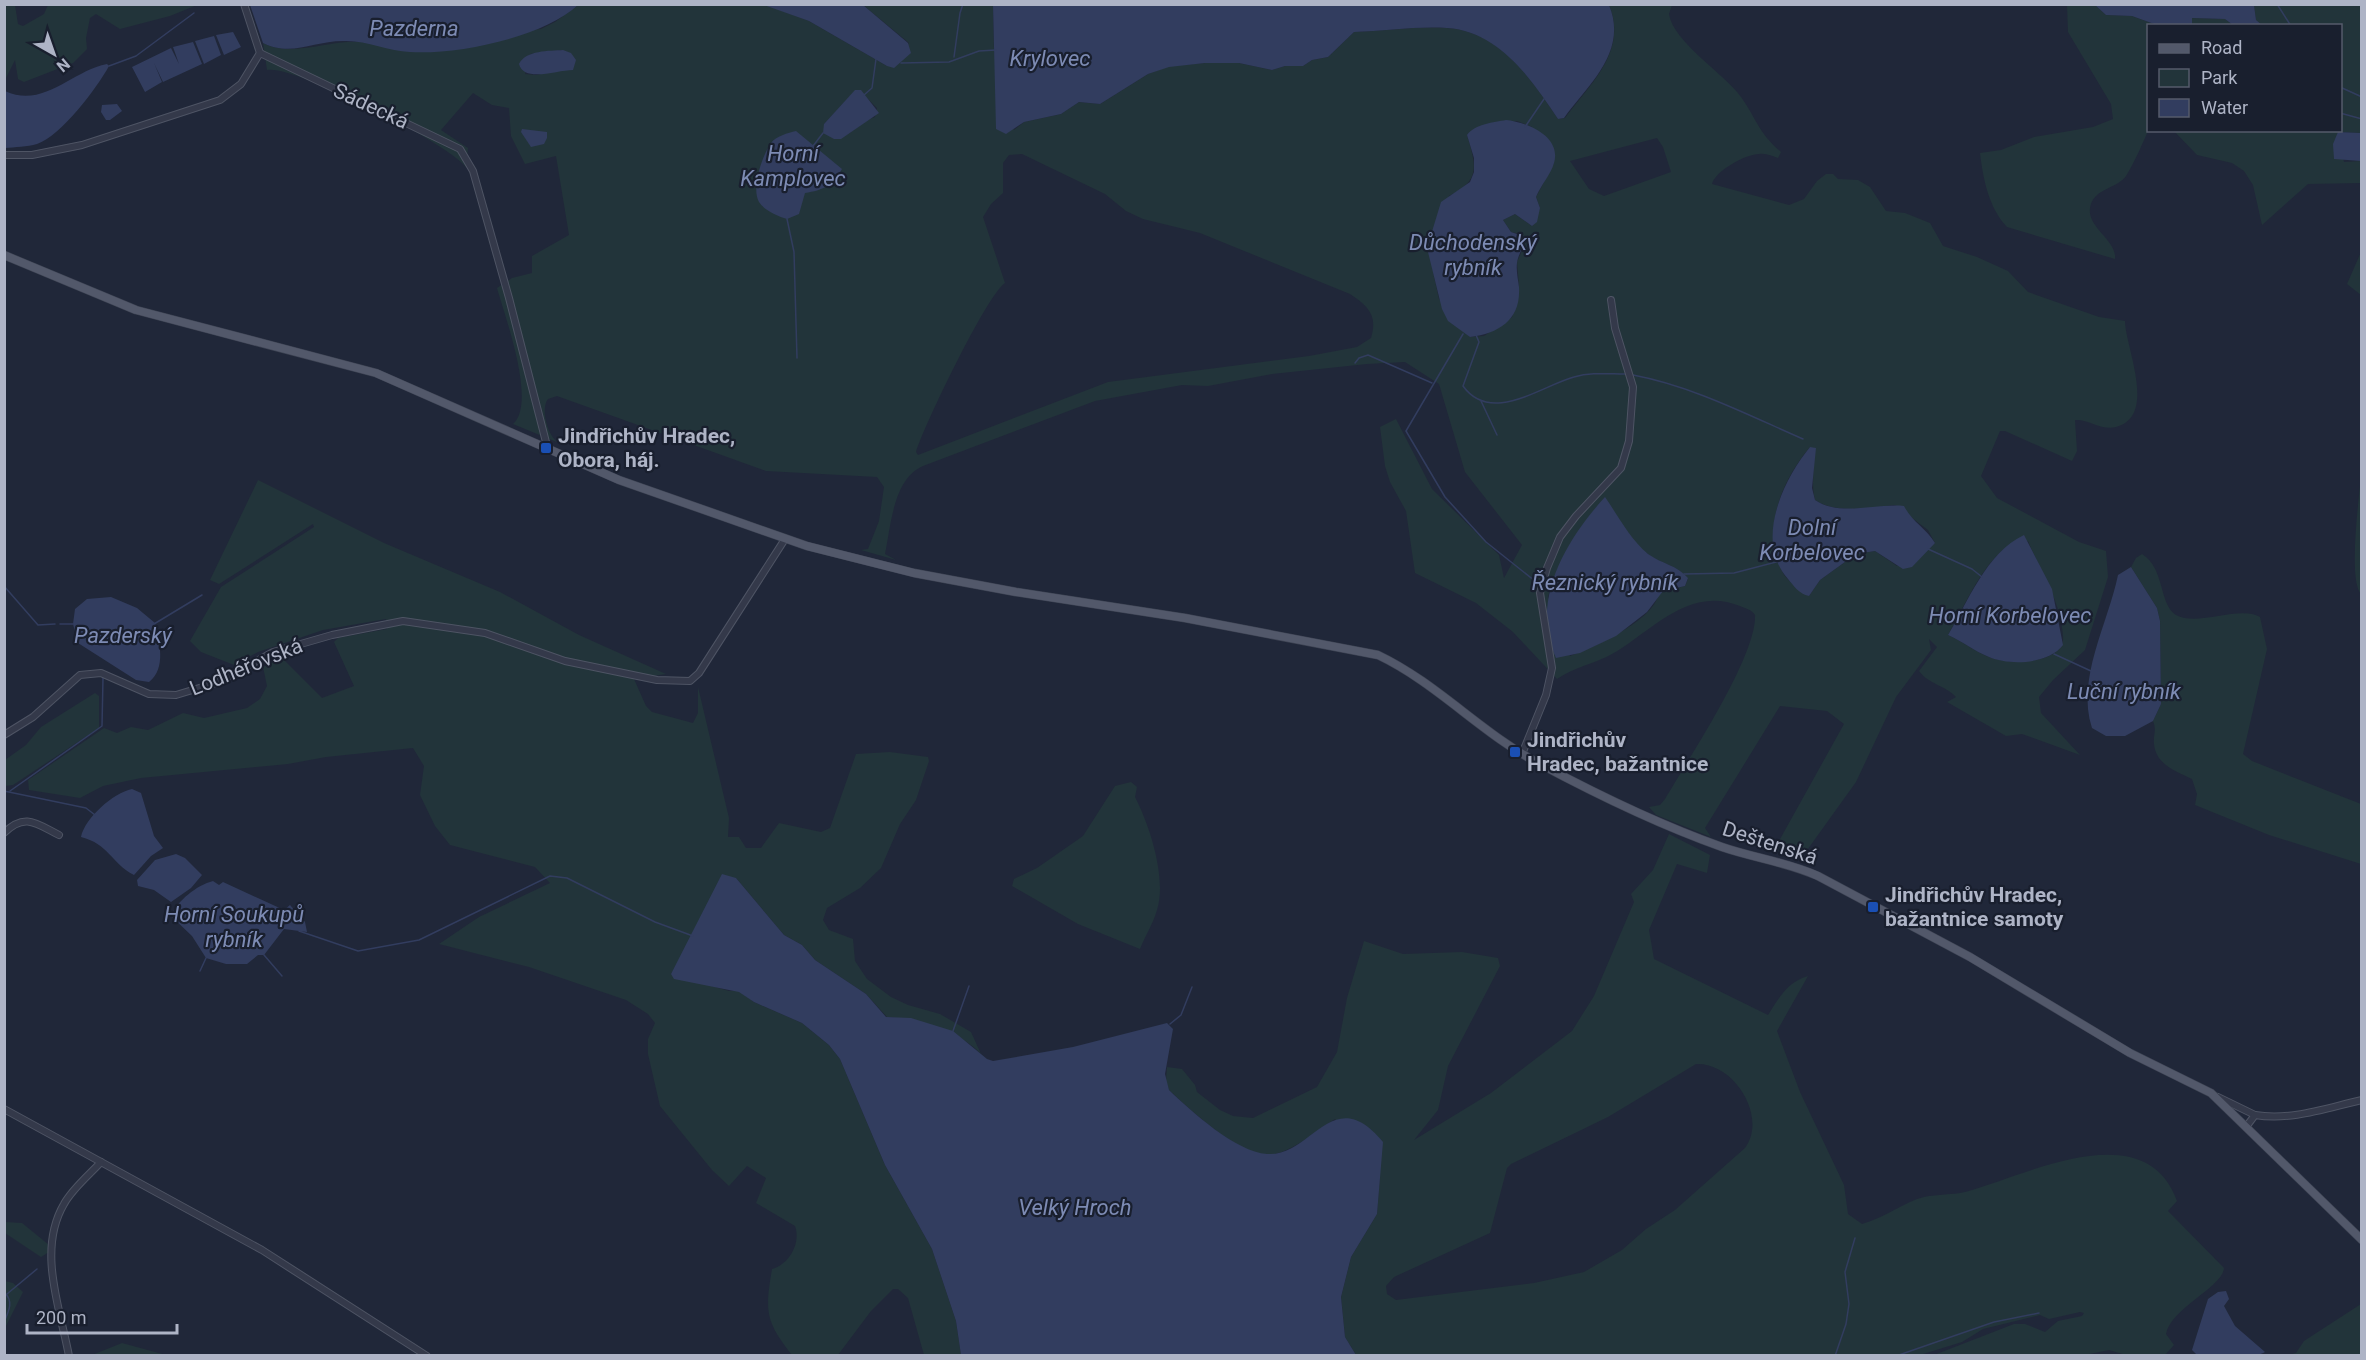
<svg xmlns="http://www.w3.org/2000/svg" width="2366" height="1360" font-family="Roboto,sans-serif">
	<rect width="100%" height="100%" fill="#202739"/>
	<g fill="#22343a" fill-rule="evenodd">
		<polygon points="5,4 15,5 18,24 23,26 44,14 48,5 197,5 170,16 120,29 96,14 90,18 86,38 87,49 73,63 24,82 18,79 15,60 5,80"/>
		<path d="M764 4 809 21 887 66 909 43 863 5H993L994 51 1014 130 1024 122 1061 114 1079 102 1100 104 1148 74 1169 66 1205 63H1239L1272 70 1285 66H1303L1312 60 1328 57 1354 32C1385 31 1417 26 1447 28 1500 31 1532 80 1558 119L1565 118C1591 83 1628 51 1609 5H1672L1669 14C1673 42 1725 74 1741 97 1758 121 1757 131 1781 152L1778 158C1772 156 1766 153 1759 154 1746 154 1715 171 1712 184L1789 205 1804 199 1817 181 1826 174H1833L1838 179 1858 180 1870 187 1886 211 1905 213 1930 223 1943 246 1977 257 2008 271 2028 292 2099 317 2125 321C2125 346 2158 416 2116 427 2102 431 2089 419 2075 420L2077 451 2072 461 2005 431H2000L1981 476 1997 498 2079 542 2106 551 2108 577 2085 650 2053 680 2039 697 2041 713 2080 755 2022 734 2006 736 1947 702 1956 697C1945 685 1928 684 1919 671L1937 647 1929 639 1931 650 1896 697 1856 782 1800 860 1774 850 1844 724 1827 711 1780 706 1705 828 1711 837 1656 815 1649 807 1660 805 1665 799C1688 760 1757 656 1755 615 1751 609 1746 609 1740 606 1689 585 1652 631 1612 654 1594 664 1574 667 1557 679L1513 632 1476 603 1415 573 1406 511 1390 482 1385 466 1380 427 1396 419 1432 489 1499 555 1504 578 1522 545 1465 472 1439 384 1405 362 1367 364 1272 374 1208 386 1182 385 1095 401 923 466C893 479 891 526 885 554L896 560 861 550 868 549 879 521 884 487 877 477 766 471 557 396 548 399C540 409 548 437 559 443L513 424C537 403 505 317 497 288L512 278 532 273V256L569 235 556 156 525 164 511 136 509 108 492 105 473 93 441 130 468 148 466 167C447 143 296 65 267 70L263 43C293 58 327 40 361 42L541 29 555 22 578 5ZM563 50 558 70 536 75 525 74 530 54ZM863 94 877 108 875 117C860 122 849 138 834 139L824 124 850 96ZM1517 121 1532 127 1554 163 1536 197 1540 208 1532 226 1515 214 1503 220 1511 232 1521 234 1524 246 1517 262 1519 286 1512 317 1484 336 1470 337 1439 299 1433 272 1449 196C1481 181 1476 165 1467 135ZM1657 138 1663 147 1671 172 1604 196 1589 189 1570 161ZM1022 154 1105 194 1126 211 1143 219 1200 233 1350 294C1368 306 1378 315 1371 338L1357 347 1309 356 1108 382 918 455 916 452C924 426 986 296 1005 283L983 217 991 204 1003 193V163L1009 155ZM1810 447C1817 467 1810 480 1815 500 1835 514 1872 508 1895 505L1928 530 1935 543 1897 566 1875 551 1856 554 1820 580 1809 596C1801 589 1786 581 1782 571 1761 529 1782 480 1810 447ZM1605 498C1618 519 1631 543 1652 557 1666 565 1678 566 1688 579L1685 586 1663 591 1658 595C1654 620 1593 648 1570 656L1548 597C1559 558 1578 528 1605 498ZM2028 541C2041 573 2061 601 2063 636 2066 665 2007 665 1989 657 1974 651 1962 641 1948 635 1965 606 1978 571 2005 548 2011 544 2021 543 2028 541Z"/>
		<path d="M2067 5H2095L2106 15 2132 16 2157 25 2148 26C2148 45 2153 118 2148 131 2142 145 2134 163 2126 176 2117 189 2093 188 2090 208 2087 228 2117 240 2115 259L2007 227C1989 208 1983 179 1980 153L2001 150 2034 137 2093 127 2113 119 2111 104 2068 32Z"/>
		<polygon points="2254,5 2361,5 2361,133 2338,132 2344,162 2361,161 2361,183 2308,184 2262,225 2253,185 2244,171 2232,163 2197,155 2174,131 2340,130 2340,26 2262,25 2256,20"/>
		<polygon points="2192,18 2225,19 2233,25 2192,26"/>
		<polygon points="2361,252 2361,295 2347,284"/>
		<path d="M2361 476 2362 594H2361C2348 580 2359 498 2361 476Z"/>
		<path d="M258 480 384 543 500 592 579 635 666 674 634 679 646 706 652 712 693 723 698 713V687L729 818 728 837H739L746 848H761L779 823 821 832 830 828 856 754 890 752 928 757 929 761 916 800 900 824 881 868 860 888 827 908 823 920 829 930 853 939 855 961 867 979 891 997 908 1005 940 1014 971 1032 981 1054C960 1031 917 1019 887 1017L866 994 815 960 802 945 784 935 736 878 693 936 671 974 729 991H739L754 1002 802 1023 829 1045 840 1059 885 1165 932 1249 956 1321 961 1355H924L908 1298 898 1289H893L871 1311 838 1355H792C765 1321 765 1311 772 1269 790 1264 801 1242 795 1226L756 1203 766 1178 747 1166 729 1186 712 1170 660 1106 648 1054V1039L655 1023 648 1014 626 1000 529 967 439 944 479 917 550 883 535 867 450 845 435 826 420 795 424 766 413 748 326 757 288 764 141 778 103 786 80 798 29 790 28 780 104 728 117 733 131 727 148 730 183 713 204 718 247 708 260 699 267 686 263 667 281 657 322 698 354 686 334 642 338 638 387 629 386 619 323 630 258 652 234 665 201 652 190 641 221 587 314 527 313 524 219 584 210 580Z"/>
		<path d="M2142 554C2165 568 2159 605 2176 615 2198 627 2239 605 2260 617L2267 649 2243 754 2252 761 2361 804V864L2269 835 2195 805 2197 794 2192 779C2176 771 2156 765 2154 744 2153 735 2157 730 2153 721L2161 704 2160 621 2157 608 2131 567 2136 558Z"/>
		<polygon points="95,693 99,696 99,728 13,785 5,786 5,760 26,745 41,727"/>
		<path d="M1131 782 1137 787 1135 797C1150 826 1167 879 1157 910 1153 924 1145 936 1140 949L1078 924 1012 886 1014 879 1037 868 1083 836 1115 786Z"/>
		<path d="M1669 834 1710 855 1707 873 1677 864 1649 930 1654 959 1768 1015C1779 998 1787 982 1808 976L1777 1031 1800 1092 1844 1185 1848 1214 1862 1224C1884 1218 1904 1202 1924 1197 1938 1194 1952 1195 1965 1192 2025 1176 2145 1112 2177 1201L2168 1211 2224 1268C2223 1287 2171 1308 2166 1334L2174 1345 2165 1355H2126L2109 1350 2080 1356 1934 1355 2014 1324H2025L2045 1332 2058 1321 2082 1316 2084 1313 2080 1312 2049 1319 2040 1315 1983 1329 1962 1342 1920 1355H1356L1345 1337 1341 1297 1351 1257 1377 1214 1380 1175 1335 1119C1317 1131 1291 1153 1269 1155 1240 1156 1189 1109 1169 1090L1166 1081 1167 1067 1182 1069 1195 1085 1197 1092 1220 1110 1233 1116 1253 1118 1317 1087 1337 1052 1347 998 1364 941 1403 954 1462 952 1498 958 1500 966 1448 1066 1438 1110 1414 1140 1491 1093 1572 1031 1594 996 1634 902 1631 894 1653 870ZM1696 1064C1734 1062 1768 1117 1745 1148L1675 1210 1646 1229 1622 1250 1584 1272 1534 1283 1396 1300 1387 1294 1386 1286 1394 1277 1490 1233 1507 1168 1511 1164 1608 1117Z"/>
		<polygon points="5,1222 22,1223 49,1245 49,1252 41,1257 5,1233"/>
		<polygon points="5,1281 13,1283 23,1292 5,1328"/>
		<polygon points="2361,1304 2361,1355 2288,1355 2296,1353 2304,1341"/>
		<polygon points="122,1343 166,1355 92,1355"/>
	</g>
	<g fill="#323d5f">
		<path d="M250 5V4L578 5C544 37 458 55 410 52 388 51 366 40 343 41 314 41 291 57 263 43Z"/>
		<polygon points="764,5 863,5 908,43 911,53 894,68 887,66 809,21"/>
		<path d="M993 5H1609C1628 51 1590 83 1564 118L1558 119C1532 80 1499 31 1447 28 1417 26 1385 31 1354 32L1328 57 1312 60 1303 66H1285L1272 70 1239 63H1205L1169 67 1148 74 1100 104 1079 102 1061 114 1024 122 1006 134 996 129Z"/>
		<polygon points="2095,5 2254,5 2256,20 2262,25 2233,25 2225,19 2192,18 2192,25 2157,25 2132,16 2106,15"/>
		<polygon points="233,32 241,47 224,55 216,35"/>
		<polygon points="214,36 221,55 204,64 195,41"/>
		<polygon points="193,42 202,64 163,82 154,63 162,82 145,92 132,67 171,48 179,64 173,47"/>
		<path d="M563 50 571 53 576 60 573 70C557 70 524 83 519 64 526 50 549 51 563 50Z"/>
		<path d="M107 64 109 66C97 88 61 136 37 144 27 147 15 147 5 148V91C44 109 71 71 107 64Z"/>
		<polygon points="855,90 861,90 879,113 841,139 834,139 823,133 824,124"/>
		<polygon points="117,104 122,111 110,120 106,120 101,112 102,105"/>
		<path d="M1506 120C1526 122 1562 136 1554 163 1551 174 1541 185 1536 197L1540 208 1537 222 1532 226 1515 214 1503 220 1511 232 1526 237C1524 246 1518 255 1517 263 1516 271 1518 279 1519 287 1521 319 1500 333 1470 337L1448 321 1442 309 1427 248 1441 202 1470 182 1474 172V158L1467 135C1475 124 1494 122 1506 120Z"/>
		<polygon points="522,129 547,132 547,138 544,144 531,147 521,132"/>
		<path d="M796 131 842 169C833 186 823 190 805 193L799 214 787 219C778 216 765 211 759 202 751 188 762 156 771 143 776 136 788 133 796 131Z"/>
		<polygon points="2338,132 2361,133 2361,161 2334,159 2333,144"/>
		<path d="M1810 447 1816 448 1812 488 1815 500C1840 517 1876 503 1904 506 1912 522 1926 528 1935 543L1912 567 1903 569 1875 551 1856 554 1820 580 1809 596C1799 594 1794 586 1788 579 1754 541 1783 480 1810 447Z"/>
		<path d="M1605 497C1619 517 1629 538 1648 554 1662 564 1677 565 1688 578L1685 586 1663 591 1647 612 1616 636 1580 653 1556 658C1529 600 1567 539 1605 497Z"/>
		<path d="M2024 535 2052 589 2063 645C2049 664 2010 666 1989 657 1974 651 1962 641 1948 635 1968 602 1986 553 2024 535Z"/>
		<path d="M2131 567 2157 608 2160 621 2161 704 2153 721 2125 736H2106L2092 728C2076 678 2108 624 2118 575Z"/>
		<path d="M111 597 137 608 155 623C159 641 167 668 149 682L136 680 78 643 73 624 75 609 87 599Z"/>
		<path d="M132 789 141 793 154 836 163 848 151 856 134 875C111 863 109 844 81 837 85 818 113 793 132 789Z"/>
		<polygon points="176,854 185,858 202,875 191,888 171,902 154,890 138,886 137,880 155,860"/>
		<path d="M722 874 736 878 784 935 802 945 815 960 866 994 886 1017 911 1018 953 1031 987 1059 993 1061 1073 1047 1167 1023 1173 1029 1165 1074 1169 1090C1191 1111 1236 1152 1267 1154 1312 1157 1333 1081 1383 1142L1377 1214 1351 1257 1341 1297 1345 1337 1356 1355H961L956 1321 932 1249 885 1165 840 1059 829 1045 802 1023 754 1002 739 992 674 979 671 974Z"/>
		<path d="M213 881 219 885 223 882 284 910 290 905 305 922 307 932 284 929 264 955H258L247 964H226L206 958 192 936 171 916C177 901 197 885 213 881Z"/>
		<path d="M2226 1291 2229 1299 2224 1306 2235 1326 2265 1352C2251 1360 2213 1355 2196 1354L2192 1350 2208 1299 2218 1292Z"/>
	</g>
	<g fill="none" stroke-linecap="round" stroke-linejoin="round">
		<g stroke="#323d5f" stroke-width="1.5">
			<polyline points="2277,4 2291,26"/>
			<polyline points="210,5 210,4"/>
			<polyline points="954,57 960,13 963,4"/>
			<polyline points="901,63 949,62 979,51 996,50"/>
			<polyline points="109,66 136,56 194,13"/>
			<polyline points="2340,87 2362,97"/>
			<polyline points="864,95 872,88 876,59"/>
			<polyline points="2340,113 2362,119"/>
			<polyline points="1525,127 1544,99"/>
			<polyline points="813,146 823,133"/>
			<polyline points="787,219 794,252 797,358"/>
			<polyline points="1463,334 1406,431 1445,497 1486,542 1540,585"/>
			<path d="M1476 335 1479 342 1463 386C1491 425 1541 386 1574 377 1591 372 1608 374 1625 374"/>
			<polyline points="1355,363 1359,358 1368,355 1432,383"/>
			<path d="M1633 375C1692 386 1748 415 1803 439"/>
			<polyline points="1481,401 1497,435"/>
			<polyline points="1928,549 1972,569 1982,577"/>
			<polyline points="1684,574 1734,573 1780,561"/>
			<polyline points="4,586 38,625 55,624"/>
			<polyline points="60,624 73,624"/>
			<polyline points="154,624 202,595"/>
			<polyline points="2054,654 2091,671"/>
			<polyline points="4,791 86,808 95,815"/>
			<polyline points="10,791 102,726 103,678"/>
			<polyline points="299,931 358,951 419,940 550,876 567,878 655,922 693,936"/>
			<polyline points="264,955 282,976"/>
			<polyline points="200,971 206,958"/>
			<polyline points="1170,1024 1181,1015 1192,987"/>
			<polyline points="953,1031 969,986"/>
			<polyline points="4,1276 4,1287"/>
			<path d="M4 1292C14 1301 9 1311 4 1322"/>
			<polyline points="7,1294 37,1269"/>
			<polyline points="1835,1356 1846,1324 1849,1304 1845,1272 1855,1238"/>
			<polyline points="1896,1356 1994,1322 2039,1313"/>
		</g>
		<defs>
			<g id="minor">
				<polyline points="244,4 260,53"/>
				<polyline points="260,53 460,149 473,171 509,298 547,446"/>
				<polyline points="4,155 32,155 82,145 220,100 241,84 260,53"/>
				<polyline points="4,735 33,717 80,675 101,673 149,694 176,695 219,682 273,652 332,635 403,621 485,633 565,661 657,680 690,681 699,673 785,539"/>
				<polyline points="1522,754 1546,695 1552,668 1540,593 1547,568 1560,537 1576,516 1621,468 1629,441 1633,387 1615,328 1611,300"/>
				<path d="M4 833C25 812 37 824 59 835"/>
				<polyline points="2218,1097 2255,1115"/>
				<polyline points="4,1109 262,1250 427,1356"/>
				<path d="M2246 1127 2255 1115C2291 1121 2326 1108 2362 1100"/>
				<path d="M69 1356C60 1308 37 1250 64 1204 72 1189 89 1175 101 1162"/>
			</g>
			<path id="major" d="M4 255 136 310 376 373 619 480 807 546 914 573 1016 592 1185 618 1378 655C1437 683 1482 734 1540 764 1598 795 1660 825 1722 847 1754 858 1787 862 1818 876L1970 957 2130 1053 2211 1093 2362 1240"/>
		</defs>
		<use href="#minor" stroke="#4e5464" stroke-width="8"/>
		<use href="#major" stroke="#3d4353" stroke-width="9"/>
		<use href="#minor" stroke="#34394a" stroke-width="6"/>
		<use href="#major" stroke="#52586a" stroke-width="8"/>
	</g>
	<g fill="#1a4fb4" stroke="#191f2e" stroke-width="2">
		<rect x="540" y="442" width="12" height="12" rx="3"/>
		<rect x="1509" y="746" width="12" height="12" rx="3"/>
		<rect x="1867" y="901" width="12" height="12" rx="3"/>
	</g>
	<g text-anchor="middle" stroke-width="4.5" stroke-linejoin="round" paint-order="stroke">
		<g font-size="21" fill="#aeb4c6" stroke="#191f2e">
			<text transform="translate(371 106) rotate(25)" y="7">Sádecká</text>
			<text transform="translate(246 667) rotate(-22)" y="7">Lodhéřovská</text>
			<text transform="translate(1770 843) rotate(18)" y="7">Deštenská</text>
		</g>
		<g font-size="21" font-weight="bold" fill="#aeb4c6" stroke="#191f2e" text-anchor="start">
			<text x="558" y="443">Jindřichův Hradec,<tspan x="558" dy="24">Obora, háj.</tspan></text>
			<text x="1527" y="747">Jindřichův<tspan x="1527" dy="24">Hradec, bažantnice</tspan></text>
			<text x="1885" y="902">Jindřichův Hradec,<tspan x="1885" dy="24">bažantnice samoty</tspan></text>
		</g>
		<g font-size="22" font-style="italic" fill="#7d8bb4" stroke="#191f2e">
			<text x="414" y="36">Pazderna</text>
			<text x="1050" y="66">Krylovec</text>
			<text x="793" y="161">Horní<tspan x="793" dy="25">Kamplovec</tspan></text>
			<text x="1473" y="250">Důchodenský<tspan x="1473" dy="25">rybník</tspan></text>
			<text x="1812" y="535">Dolní<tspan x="1812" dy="25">Korbelovec</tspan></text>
			<text x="1605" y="590">Řeznický rybník</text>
			<text x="2010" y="623">Horní Korbelovec</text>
			<text x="123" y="643">Pazderský</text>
			<text x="2124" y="699">Luční rybník</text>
			<text x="234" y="922">Horní Soukupů<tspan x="234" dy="25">rybník</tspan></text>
			<text x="1075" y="1215">Velký Hroch</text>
		</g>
	</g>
	<rect width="2366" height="1360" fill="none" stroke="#aeb4c6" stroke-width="12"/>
	<rect x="2147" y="24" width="195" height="108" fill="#191f2e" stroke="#555b6b" stroke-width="1.5"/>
	<rect x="2159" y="44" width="30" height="9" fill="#52586a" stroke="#555b6b" stroke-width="1.5"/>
	<text x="2201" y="54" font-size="18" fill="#aeb4c6">Road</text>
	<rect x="2159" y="69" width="30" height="18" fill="#22343a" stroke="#555b6b" stroke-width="1.5"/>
	<text x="2201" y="84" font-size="18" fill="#aeb4c6">Park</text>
	<rect x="2159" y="99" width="30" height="18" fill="#323d5f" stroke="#555b6b" stroke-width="1.5"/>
	<text x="2201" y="114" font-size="18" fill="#aeb4c6">Water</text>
	<g transform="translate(54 54) rotate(140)" stroke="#191f2e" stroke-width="4.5" paint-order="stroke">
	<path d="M0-4.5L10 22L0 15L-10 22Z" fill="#aeb4c6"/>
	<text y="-9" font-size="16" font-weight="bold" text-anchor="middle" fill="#aeb4c6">N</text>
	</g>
	<path d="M27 1324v9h150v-9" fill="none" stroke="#aeb4c6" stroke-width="3"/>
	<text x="36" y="1324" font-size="18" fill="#aeb4c6" stroke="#191f2e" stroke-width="4.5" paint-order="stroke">200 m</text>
</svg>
